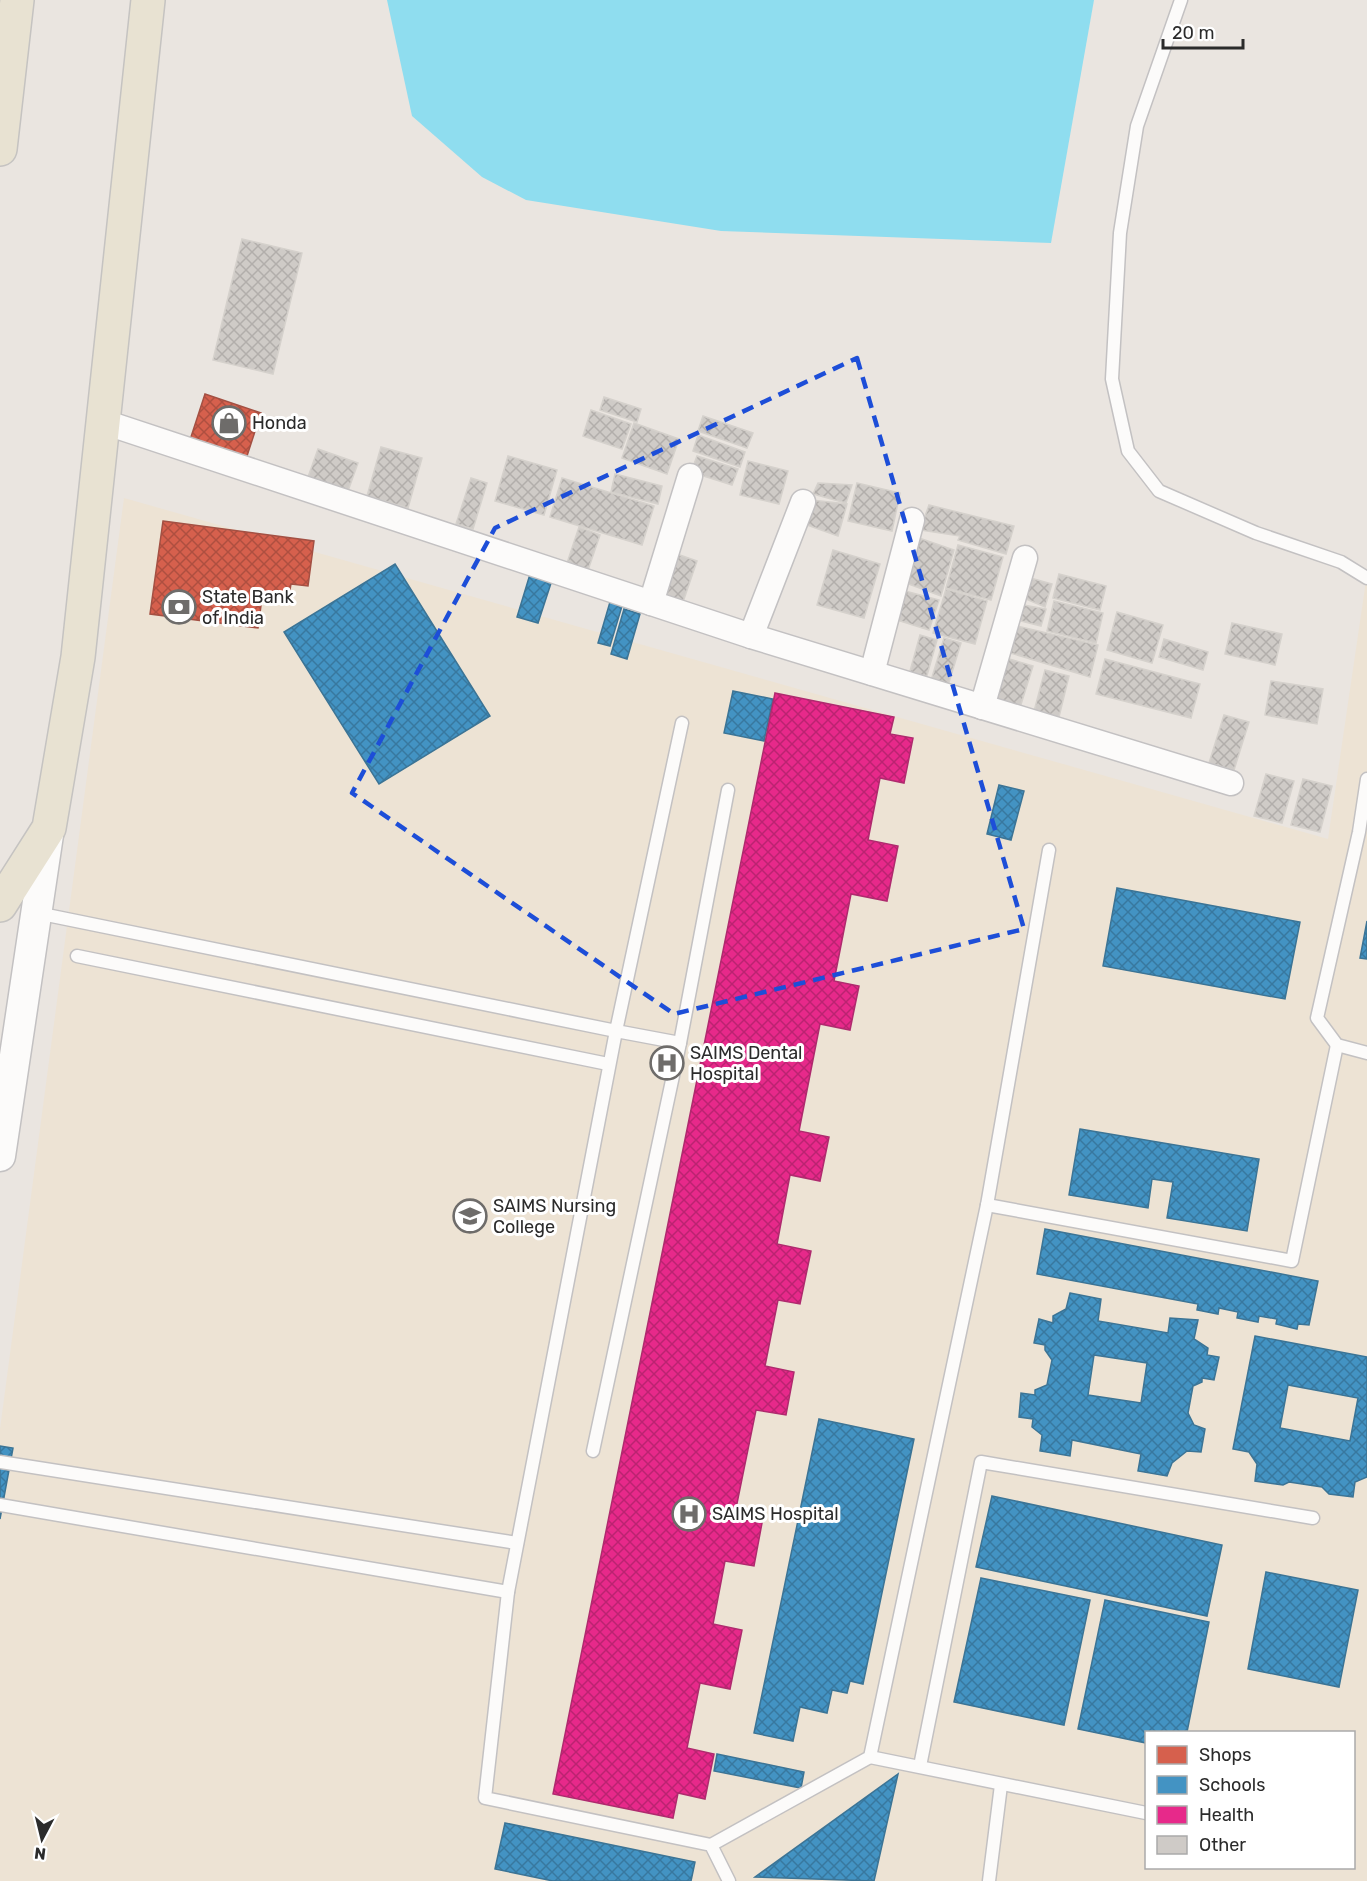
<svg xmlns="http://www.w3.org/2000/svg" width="1367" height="1881" font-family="Rubik,sans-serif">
	<defs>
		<pattern id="shops-cross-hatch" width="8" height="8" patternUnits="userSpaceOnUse" patternTransform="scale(1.5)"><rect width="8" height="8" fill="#d6604d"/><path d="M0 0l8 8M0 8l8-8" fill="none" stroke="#ae4f40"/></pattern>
		<pattern id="schools-cross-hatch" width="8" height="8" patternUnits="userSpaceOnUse" patternTransform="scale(1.5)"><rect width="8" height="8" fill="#4393c3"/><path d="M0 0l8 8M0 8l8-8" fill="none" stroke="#38789f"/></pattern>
		<pattern id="health-cross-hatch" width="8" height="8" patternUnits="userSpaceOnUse" patternTransform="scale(1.5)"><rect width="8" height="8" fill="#e7298a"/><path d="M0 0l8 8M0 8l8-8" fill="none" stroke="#bb2371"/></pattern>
		<pattern id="building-cross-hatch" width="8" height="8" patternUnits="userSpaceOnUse" patternTransform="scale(1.5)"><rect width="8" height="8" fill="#cfcbc7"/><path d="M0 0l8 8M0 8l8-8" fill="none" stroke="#b2aeab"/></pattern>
	</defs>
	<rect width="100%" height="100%" fill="#eae5e0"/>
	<path fill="#ede3d4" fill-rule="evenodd" d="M124 498 1328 839 1367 574V1881H0V1429ZM1146 1732H1354V1868H1146Z"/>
	<polygon fill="#8fddef" points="387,0 1094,0 1051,243 721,231 526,200 482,177 412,116"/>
	<g fill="url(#shops-cross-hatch)" stroke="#a35043" stroke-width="1.5">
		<polygon points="205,394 261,413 245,462 189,443"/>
		<polygon points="163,521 314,541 308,586 291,584 288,602 262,598 258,628 150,614"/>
	</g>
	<g fill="url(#schools-cross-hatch)" stroke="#3c7495" stroke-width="1.5" fill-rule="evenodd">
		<polygon points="395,564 490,716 379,784 284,632"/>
		<polygon points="531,571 553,577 538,623 517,617"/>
		<polygon points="610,602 622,606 610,646 598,643"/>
		<polygon points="624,609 640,614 627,659 611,654"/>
		<polygon points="733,691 773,699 764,741 724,733"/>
		<polygon points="999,785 1024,791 1011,840 987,834"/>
		<polygon points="1117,888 1300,922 1285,999 1103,966"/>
		<polygon points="1367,921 1367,959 1360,958"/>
		<polygon points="1080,1129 1259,1159 1247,1231 1167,1218 1173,1182 1152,1179 1148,1208 1069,1195"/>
		<polygon points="1045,1229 1318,1281 1309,1325 1298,1324 1297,1329 1276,1324 1277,1319 1259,1316 1258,1322 1237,1318 1238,1312 1219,1308 1218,1314 1197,1310 1198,1304 1037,1274"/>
		<path d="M1070 1293 1101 1299 1098 1321 1168 1333 1170 1318 1198 1320 1194 1339 1208 1348 1207 1355 1219 1357 1214 1380 1202 1378V1382L1193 1386 1188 1413 1194 1425 1205 1429 1201 1452 1187 1451 1172 1463 1167 1476 1138 1471 1141 1454 1072 1440 1070 1456 1040 1451 1042 1435 1032 1427 1033 1419 1019 1417 1021 1393 1035 1395V1390L1047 1385 1052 1360 1045 1350V1345L1034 1343 1039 1319 1053 1323V1316L1066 1309ZM1094 1355 1147 1363 1141 1403 1088 1395Z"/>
		<path d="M1255 1336 1367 1357V1477L1355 1482 1353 1497 1329 1494 1322 1487 1289 1482 1283 1485 1255 1481 1257 1464 1249 1452 1233 1449ZM1288 1385 1358 1398 1350 1441 1280 1428Z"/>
		<polygon points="819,1419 914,1439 863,1684 850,1681 847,1693 832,1690 827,1713 800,1707 793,1741 754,1733"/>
		<polygon points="0,1446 13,1448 0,1519"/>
		<polygon points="992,1496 1222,1545 1207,1616 976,1567"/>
		<polygon points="1266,1572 1358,1590 1339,1687 1248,1669"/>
		<polygon points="981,1578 1090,1600 1064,1725 954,1702"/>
		<polygon points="1105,1600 1209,1622 1187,1732 1146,1732 1146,1743 1078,1729"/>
		<polygon points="717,1754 804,1772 801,1788 714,1771"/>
		<polygon points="898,1774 874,1881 755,1877"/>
		<polygon points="505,1823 695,1862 691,1881 553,1881 495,1869"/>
	</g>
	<polygon fill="url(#health-cross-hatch)" stroke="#af2a6e" stroke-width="1.5" points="775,693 894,717 890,734 913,738 904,783 880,778 868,840 898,846 887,901 851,894 834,981 859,986 850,1030 820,1024 799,1131 829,1137 820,1181 790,1175 777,1244 811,1251 800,1304 778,1300 765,1366 794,1372 786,1415 756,1410 734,1518 762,1523 754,1566 725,1561 713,1624 742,1630 730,1689 700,1683 687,1748 714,1754 705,1799 678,1793 673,1818 553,1794"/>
	<g fill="url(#building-cross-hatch)" stroke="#d5d1cc" stroke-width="1.5">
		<polygon points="242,239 302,253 273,374 213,360"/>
		<polygon points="604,397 641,409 637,422 600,410"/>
		<polygon points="591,410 631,424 622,449 583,436"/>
		<polygon points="703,416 753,433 747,448 698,431"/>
		<polygon points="634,423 679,439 667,474 622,458"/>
		<polygon points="698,435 745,452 740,467 693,451"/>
		<polygon points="381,447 422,458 408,508 367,496"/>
		<polygon points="318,449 358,463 348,491 308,477"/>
		<polygon points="508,456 557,470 544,515 495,501"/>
		<polygon points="697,456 738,469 732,485 691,472"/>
		<polygon points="748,461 788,471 779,504 740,495"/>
		<polygon points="615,474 662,486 658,504 611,492"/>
		<polygon points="471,478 487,483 473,529 456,524"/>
		<polygon points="562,478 654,506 642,545 550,517"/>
		<polygon points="818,483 852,485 846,503 813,494"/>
		<polygon points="857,483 900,493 892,531 848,521"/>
		<polygon points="811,500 847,504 838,536 807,525"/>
		<polygon points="929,505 1014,526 1006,554 958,540 960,536 920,530"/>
		<polygon points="579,527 600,535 586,576 565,569"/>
		<polygon points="919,538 954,550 941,596 906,583"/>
		<polygon points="958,545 1003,557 991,600 946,588"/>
		<polygon points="833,550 880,564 864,618 817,605"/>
		<polygon points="674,553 697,561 682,605 660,597"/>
		<polygon points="1059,574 1106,586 1100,610 1053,598"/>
		<polygon points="1027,577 1052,584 1045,607 1019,596"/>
		<polygon points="946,589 987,601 975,644 933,633"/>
		<polygon points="905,591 939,600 929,630 897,620"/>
		<polygon points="1054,601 1103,613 1096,643 1047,631"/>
		<polygon points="1018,604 1046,609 1041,626 1013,619"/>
		<polygon points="1117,612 1163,625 1152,663 1107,650"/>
		<polygon points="1232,623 1282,634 1275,665 1225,654"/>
		<polygon points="1013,625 1098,645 1090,677 1004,651"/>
		<polygon points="920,635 937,640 924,686 907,682"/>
		<polygon points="944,638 961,643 946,692 929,687"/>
		<polygon points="1164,639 1208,652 1203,670 1159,657"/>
		<polygon points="1006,658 1033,666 1018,714 992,707"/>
		<polygon points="1105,659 1200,684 1191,718 1096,694"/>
		<polygon points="1045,670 1069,676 1058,721 1033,715"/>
		<polygon points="1271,681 1323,689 1317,724 1265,715"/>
		<polygon points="1224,715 1249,722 1234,770 1209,763"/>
		<polygon points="1266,774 1294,781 1282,823 1254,816"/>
		<polygon points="1303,779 1332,786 1320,832 1291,825"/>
	</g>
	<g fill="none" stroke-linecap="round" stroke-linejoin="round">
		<defs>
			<g id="service">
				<polyline points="1181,0 1137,126 1120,233 1112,379 1128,451 1159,491 1256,533 1341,562 1367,578"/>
				<polyline points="1367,779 1359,832 1317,1018 1337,1045 1367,1053"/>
				<polyline points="37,913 616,1031 682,723"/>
				<polyline points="77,956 608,1064"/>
				<polyline points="680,1043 616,1031 508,1592 485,1798 711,1845 729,1881"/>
				<polyline points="987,1205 1292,1261 1337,1045"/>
				<polyline points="593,1451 680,1043 728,790"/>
				<polyline points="0,1462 517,1543"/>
				<polyline points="0,1505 508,1592"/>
				<polyline points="870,1757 1146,1813"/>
				<polyline points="920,1766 981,1462 1313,1518"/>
				<polyline points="711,1845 870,1757 987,1205 1049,850"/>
				<polyline points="989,1881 1001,1785"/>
			</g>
			<g id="minor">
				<polyline points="104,422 751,636 1231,783"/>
				<polyline points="651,603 690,476"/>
				<polyline points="751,636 803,502"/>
				<polyline points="872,673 912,520"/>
				<polyline points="982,707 1025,558"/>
			</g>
			<polyline id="tertiary" points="0,1156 49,828"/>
			<g id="primary">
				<polyline points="0,149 17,0"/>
				<polyline points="0,905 49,828 78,657 148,0"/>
			</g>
		</defs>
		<use href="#service" stroke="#c3c1c2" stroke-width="15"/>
		<use href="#minor" stroke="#c3c1c2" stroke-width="27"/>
		<use href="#tertiary" stroke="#c3c1c2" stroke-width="33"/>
		<use href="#primary" stroke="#c5c3c1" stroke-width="36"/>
		<use href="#service" stroke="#fcfbfa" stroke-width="12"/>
		<use href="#minor" stroke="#fcfbfa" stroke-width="24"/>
		<use href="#tertiary" stroke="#fcfbfa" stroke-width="30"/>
		<use href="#primary" stroke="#e8e2d2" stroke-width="33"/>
	</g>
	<path fill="none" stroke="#1d4ed8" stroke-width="4.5" stroke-dasharray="12 8" stroke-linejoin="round" d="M857 358 1024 929 674 1014 352 793 495 528Z"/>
	<defs>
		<symbol id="shop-ring" viewBox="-11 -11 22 22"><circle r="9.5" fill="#fff" stroke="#6e6c6a" stroke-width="1.5"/><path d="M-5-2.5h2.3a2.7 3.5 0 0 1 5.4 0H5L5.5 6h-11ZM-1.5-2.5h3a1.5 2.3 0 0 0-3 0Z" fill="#6e6c6a"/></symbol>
		<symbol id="bank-ring" viewBox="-11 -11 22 22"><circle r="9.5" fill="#fff" stroke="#6e6c6a" stroke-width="1.5"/><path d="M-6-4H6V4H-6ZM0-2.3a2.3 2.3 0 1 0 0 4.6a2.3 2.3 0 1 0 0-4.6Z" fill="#6e6c6a"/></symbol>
		<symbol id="hospital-ring" viewBox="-11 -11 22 22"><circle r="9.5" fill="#fff" stroke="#6e6c6a" stroke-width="1.5"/><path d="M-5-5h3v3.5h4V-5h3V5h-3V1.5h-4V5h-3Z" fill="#6e6c6a"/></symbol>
		<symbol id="university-ring" viewBox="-11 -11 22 22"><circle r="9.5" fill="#fff" stroke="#6e6c6a" stroke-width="1.5"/><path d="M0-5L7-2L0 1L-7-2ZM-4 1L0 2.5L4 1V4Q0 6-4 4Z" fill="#6e6c6a"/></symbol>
	</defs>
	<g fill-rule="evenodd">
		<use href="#shop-ring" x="210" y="404" width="38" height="38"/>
		<use href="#bank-ring" x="160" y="588" width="38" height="38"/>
		<use href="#hospital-ring" x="648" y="1044" width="38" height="38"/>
		<use href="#university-ring" x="451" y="1197" width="38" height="38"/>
		<use href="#hospital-ring" x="670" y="1495" width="38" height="38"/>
	</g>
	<g text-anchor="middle" stroke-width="6" stroke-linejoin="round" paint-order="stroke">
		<g font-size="18" fill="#2b2b2b" stroke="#fff" text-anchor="start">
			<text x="252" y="429">Honda</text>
			<text x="202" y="603">State Bank<tspan x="202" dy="21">of India</tspan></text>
			<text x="690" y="1059">SAIMS Dental<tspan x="690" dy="21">Hospital</tspan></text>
			<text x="493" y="1212">SAIMS Nursing<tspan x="493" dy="21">College</tspan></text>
			<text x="712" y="1520">SAIMS Hospital</text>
		</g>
	</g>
	<rect x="1145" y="1731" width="210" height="138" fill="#ffffff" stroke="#aaaaaa" stroke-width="1.5"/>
	<rect x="1157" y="1746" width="30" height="18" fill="#d6604d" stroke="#aaaaaa" stroke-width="1.5"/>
	<text x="1199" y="1761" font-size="18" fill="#2b2b2b">Shops</text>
	<rect x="1157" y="1776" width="30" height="18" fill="#4393c3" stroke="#aaaaaa" stroke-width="1.5"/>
	<text x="1199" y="1791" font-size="18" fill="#2b2b2b">Schools</text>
	<rect x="1157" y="1806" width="30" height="18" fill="#e7298a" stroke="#aaaaaa" stroke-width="1.5"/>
	<text x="1199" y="1821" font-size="18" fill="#2b2b2b">Health</text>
	<rect x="1157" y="1836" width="30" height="18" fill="#cfcbc7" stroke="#aaaaaa" stroke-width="1.5"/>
	<text x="1199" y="1851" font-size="18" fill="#2b2b2b">Other</text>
	<g transform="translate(42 1839) rotate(187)" stroke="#ffffff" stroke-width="4.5" paint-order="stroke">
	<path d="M0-4.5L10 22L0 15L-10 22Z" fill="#2b2b2b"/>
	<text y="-9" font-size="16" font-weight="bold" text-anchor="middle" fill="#2b2b2b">N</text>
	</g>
	<path d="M1163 39v9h80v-9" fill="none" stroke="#2b2b2b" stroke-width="3"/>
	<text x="1172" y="39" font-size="18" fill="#2b2b2b" stroke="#ffffff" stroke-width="4.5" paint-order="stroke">20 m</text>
</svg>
